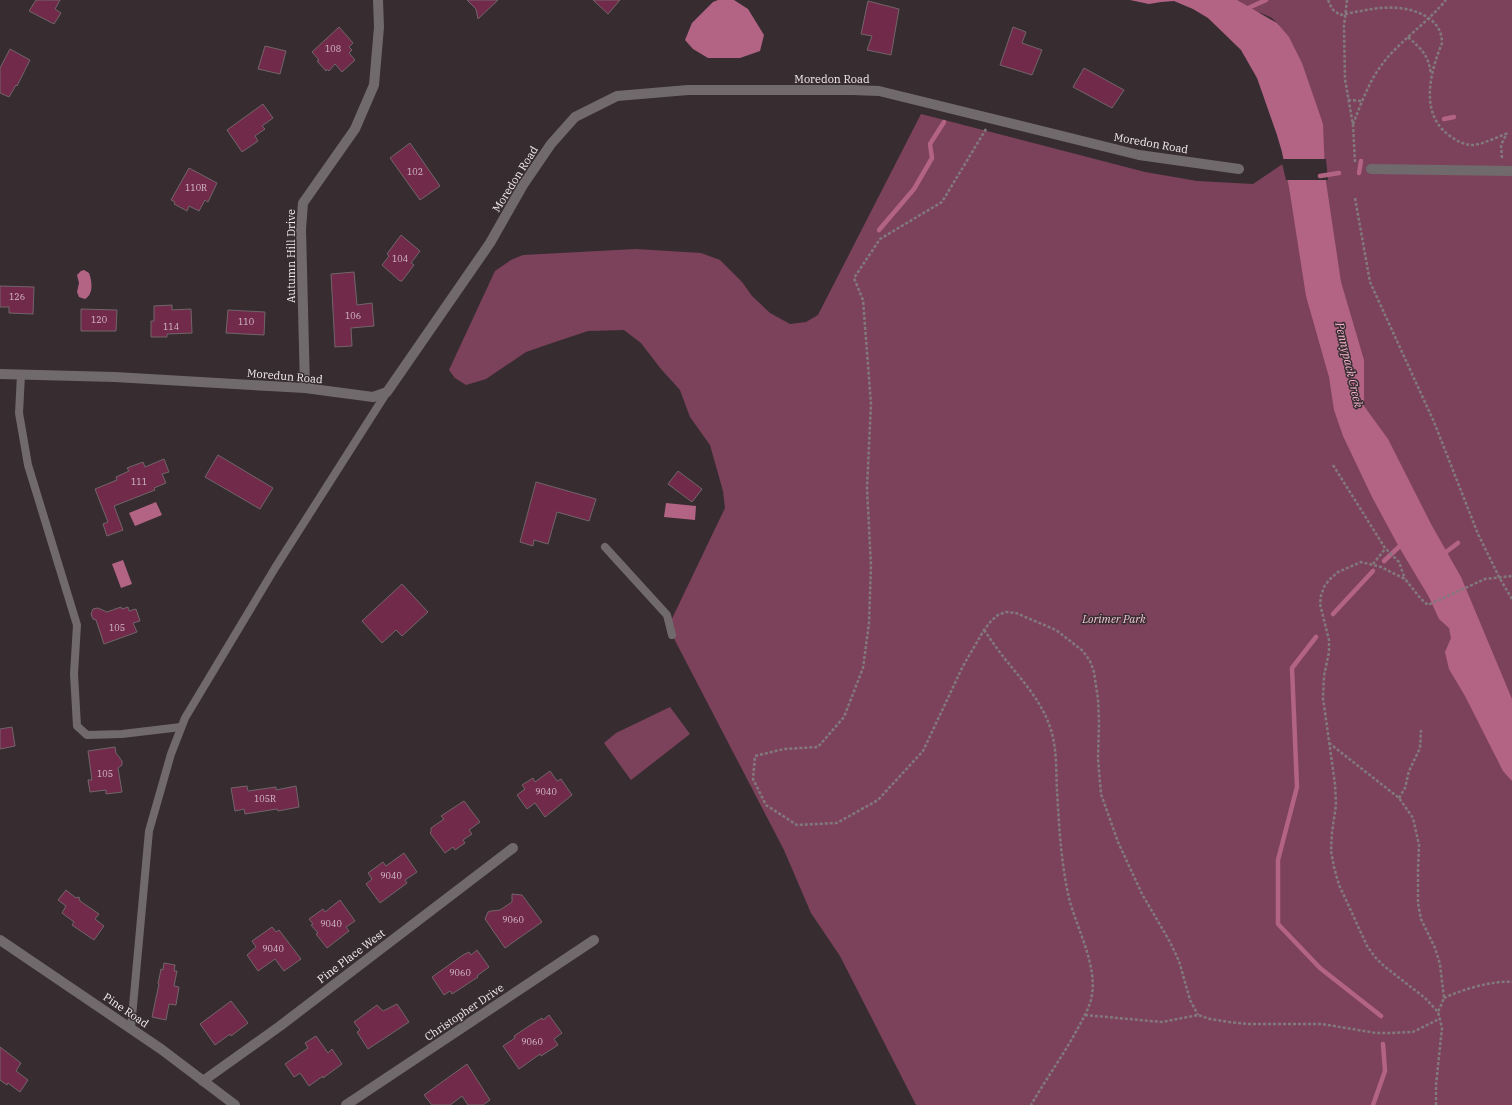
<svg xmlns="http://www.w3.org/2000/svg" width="1512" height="1105" font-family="'IBM Plex Serif',serif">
	<rect width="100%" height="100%" fill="#372d31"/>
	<g fill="#7d425b">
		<polygon points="1181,0 1512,0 1512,1105 916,1105 840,956 811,913 784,850 668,627 725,508 723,491 710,445 690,417 680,390 661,369 641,343 624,330 588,331 552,343 526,352 486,379 466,385 455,378 449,370 495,271 511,260 523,255 636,249 701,253 720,260 742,282 752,296 770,313 790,324 806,322 818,315 921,114 1145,172 1197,181 1253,184 1293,157 1279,25 1272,18 1261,13"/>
		<polygon points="670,707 690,734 631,780 604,743 616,733"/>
	</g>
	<g fill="#b36484">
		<polygon points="718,0 734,0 748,9 764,35 760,51 740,58 708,58 693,49 685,40 692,23 713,2"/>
		<polygon points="1130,0 1237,0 1277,23 1289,37 1302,63 1323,124 1325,175 1341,282 1364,360 1364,406 1388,439 1431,524 1461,577 1512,699 1512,781 1503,771 1465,696 1449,669 1445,652 1451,638 1449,628 1439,619 1429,597 1399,547 1372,497 1343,436 1334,410 1329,377 1306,296 1289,187 1282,152 1277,135 1257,78 1241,50 1208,18 1193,9 1174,1 1161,2 1149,4"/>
		<path d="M84 270 89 273C92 281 94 294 85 299L79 297 77 292 79 283 77 275 81 271Z"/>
		<polygon points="156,502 162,515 135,526 129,513"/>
		<polygon points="666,503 696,506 695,520 664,517"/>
		<polygon points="123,560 132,584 121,588 112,564"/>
	</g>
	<polygon fill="#372d31" points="1281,159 1326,159 1328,180 1286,180"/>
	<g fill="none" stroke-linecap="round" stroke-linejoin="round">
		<g stroke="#b36484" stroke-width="4.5">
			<polyline points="1246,9 1266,0"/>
			<polyline points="1444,119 1454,117"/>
			<polyline points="1359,173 1361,161"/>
			<polyline points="1320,176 1339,173"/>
			<polyline points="879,230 914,189 932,158 930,144 944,122"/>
			<polyline points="1442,555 1458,543"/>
			<polyline points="1384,561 1403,543"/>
			<polyline points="1333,614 1373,571"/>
			<polyline points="1316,637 1292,668 1297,787 1278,860 1278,924 1320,968 1381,1016"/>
			<polyline points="1373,1105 1385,1071 1383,1044"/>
		</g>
	</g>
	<g fill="#722a4b" stroke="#716569">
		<polygon points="36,0 60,0 55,9 61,13 54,24 29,11"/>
		<polygon points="467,0 498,0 478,19 476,9"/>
		<polygon points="593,0 620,0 608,14"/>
		<polygon points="868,1 899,9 891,55 867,50 872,36 861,34"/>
		<polygon points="339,27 353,43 349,47 352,50 349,53 355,60 342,72 335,64 329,71 327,69 326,71 317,61 319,60 312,52"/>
		<polygon points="1013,27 1026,32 1022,43 1042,50 1032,75 1000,65"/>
		<polygon points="265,46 286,51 280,74 258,69"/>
		<polygon points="10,49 30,60 17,86 16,85 9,97 0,93 0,68"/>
		<polygon points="1084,68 1124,90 1112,108 1073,87"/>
		<polygon points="263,104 273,118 262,126 265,129 255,136 258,141 242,152 227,130"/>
		<polygon points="410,143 440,186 420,200 390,158"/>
		<polygon points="189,168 217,183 208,202 205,200 199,211 189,206 187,211 174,204 175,202 171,200"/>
		<polygon points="401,235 420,251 411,263 414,265 402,281 400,281 382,265 389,256 387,254"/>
		<polygon points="354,272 357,305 372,303 374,326 351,328 352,346 335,347 331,274"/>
		<polygon points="0,286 34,287 33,314 9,313 9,307 0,307"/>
		<polygon points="172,305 172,310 191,309 192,333 167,334 167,337 151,337 151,321 154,321 154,306"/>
		<polygon points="81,309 117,310 116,331 81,331"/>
		<polygon points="228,310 265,312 264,335 226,333"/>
		<polygon points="218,455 273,488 260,509 205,477"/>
		<polygon points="164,459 169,472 162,474 166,483 154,488 155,490 114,506 123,530 107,536 103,524 108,522 95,489 117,480 116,477 129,471 127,468 143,462 145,467"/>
		<polygon points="678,471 702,489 692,502 668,484"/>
		<polygon points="536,482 596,499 589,521 557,512 548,544 534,540 533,546 520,542"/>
		<polygon points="402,584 428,612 402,636 396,630 382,643 362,621"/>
		<polygon points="121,607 122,609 128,607 129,611 136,609 140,621 133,623 137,632 104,644 96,620 93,619 91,614 93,609 98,608 107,612"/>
		<polygon points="12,727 15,746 0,749 0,729"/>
		<polygon points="115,747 116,753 122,761 122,765 118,768 122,792 106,794 106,790 90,792 88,780 92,780 88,751"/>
		<polygon points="550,771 557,781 561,779 572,795 545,817 535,803 527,809 517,795 525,789 522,785 533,778 535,782"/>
		<polygon points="247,786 248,791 276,787 276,790 296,786 299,807 278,811 277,809 245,814 244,809 235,811 231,788"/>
		<polygon points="464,801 480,822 469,830 472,834 463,840 465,843 455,850 453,847 445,853 430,833 431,832 431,828 444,819 441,816"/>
		<polygon points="404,853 417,872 405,880 407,883 380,903 366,884 372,879 368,873 383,862 386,866"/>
		<polygon points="66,890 76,898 79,897 80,901 99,914 95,919 104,926 94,940 72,925 74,922 62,913 66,906 58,900"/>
		<polygon points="512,894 522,895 542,922 505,948 485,919 488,912 491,911 500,910 512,902"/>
		<polygon points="340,900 355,921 346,927 349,931 327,948 316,934 318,933 311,925 313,924 309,919 323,909 325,912"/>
		<polygon points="272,927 276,932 279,930 301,959 284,971 275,959 258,971 247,955 256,947 252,941"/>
		<polygon points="477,950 489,967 477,976 478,977 452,994 450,991 444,995 432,977 463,955 469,952 471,955"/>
		<polygon points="164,963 175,965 174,971 177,971 174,986 179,987 176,1005 169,1004 166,1020 152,1017 159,984 158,984 161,969 163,970"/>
		<polygon points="231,1001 248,1023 231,1036 230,1034 215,1045 200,1024"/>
		<polygon points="397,1004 409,1022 368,1049 357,1032 360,1030 354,1022 377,1005 383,1011"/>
		<polygon points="549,1015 562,1033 554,1039 558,1045 541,1056 540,1054 519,1069 503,1046 515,1038 514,1036 532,1024 542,1018 543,1020"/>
		<polygon points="316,1036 328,1053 332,1049 342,1064 323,1078 323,1076 309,1086 300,1073 294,1077 285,1064 308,1048 305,1043"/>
		<polygon points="0,1047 21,1063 16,1071 28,1080 20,1092 8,1083 7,1085 0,1080"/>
		<polygon points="467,1064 490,1100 483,1105 468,1105 462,1096 450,1105 432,1105 424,1095"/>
	</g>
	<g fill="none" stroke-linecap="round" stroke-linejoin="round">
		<g stroke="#82797c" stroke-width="2.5" stroke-dasharray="3 2" stroke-linecap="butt">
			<path d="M1328 0 1332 9 1340 15C1347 14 1354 12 1361 11 1384 6 1411 5 1430 19 1438 25 1442 33 1442 43 1430 73 1419 114 1450 136 1457 141 1464 145 1473 145 1484 144 1497 137 1508 133"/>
			<polyline points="1347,0 1344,26 1345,79 1353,125 1355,162"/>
			<path d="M1408 37C1422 50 1428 54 1431 74"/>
			<polyline points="1348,100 1362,101"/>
			<path d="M1353 124C1361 104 1369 81 1383 63 1401 40 1427 23 1446 0"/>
			<polyline points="986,129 942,202 880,239 854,278 863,300 871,404 867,488 871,566 869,623 863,668 844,717 818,747 784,749 755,756 753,779 766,805 797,825 837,823 878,800 923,751 963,666 984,630 991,621 998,615 1006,612 1016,613 1056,630 1083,651 1090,661 1094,672 1098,699 1099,724 1098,759 1101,794 1118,842 1142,894 1170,942 1179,961 1190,1000 1198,1015"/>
			<polyline points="1502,158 1501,145 1507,133"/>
			<polyline points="1355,198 1370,282 1434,422 1478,534 1499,577 1512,599"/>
			<polyline points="1333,465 1385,548 1399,562 1405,579"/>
			<polyline points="1373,564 1385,549"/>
			<path d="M984 630C991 640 998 650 1005 659 1022 680 1042 702 1050 727 1057 747 1056 770 1057 790 1059 826 1061 863 1069 898 1077 930 1099 967 1091 1000 1088 1010 1083 1019 1078 1028 1064 1054 1046 1079 1031 1105"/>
			<polyline points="1329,743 1399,798 1413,818 1419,845 1418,869 1418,903 1421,919 1435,948 1440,964 1444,998 1438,1012"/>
			<polyline points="1399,798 1405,788 1409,771 1420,748 1421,730"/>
			<path d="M1444 998C1461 990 1493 980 1512 982"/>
			<polyline points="1085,1015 1162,1022 1198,1015 1210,1019 1229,1022 1248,1024 1322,1024 1376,1033 1390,1033 1413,1032 1439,1019"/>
			<polyline points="1436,1105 1436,1085 1442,1028 1438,1012 1425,998 1384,966 1375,957 1367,946 1347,902 1339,885 1334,867 1331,851 1332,832 1336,805 1335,784 1323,698 1324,676 1329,652 1329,640 1320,604 1321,596 1324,587 1329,580 1338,572 1361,562 1381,567 1405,579 1421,599 1428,605 1485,579 1512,576"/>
		</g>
		<g stroke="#706a6c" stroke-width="8">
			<polyline points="21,375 19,413 28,465 77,625 74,674 77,726 87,735 122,734 181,727"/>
			<polyline points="605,547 667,615 672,635"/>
			<polyline points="131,1028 149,831 171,754 185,718 275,568 387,392"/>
		</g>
		<g stroke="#706a6c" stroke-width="10">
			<polyline points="1371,169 1512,171"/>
			<polyline points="0,374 115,377 269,386 305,388 373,397 387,392 490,243 523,185 551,144 575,117 617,96 688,90 853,90 879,91 1139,155 1239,169"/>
			<polyline points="305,388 301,229 303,203 355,129 374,85 379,27 378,0"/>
			<polyline points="203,1081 280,1026 513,848"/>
			<polyline points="346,1105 594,940"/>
		</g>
		<polyline stroke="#706a6c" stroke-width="10" points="0,940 161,1049 235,1105"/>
	</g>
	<g text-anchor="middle" stroke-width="3" stroke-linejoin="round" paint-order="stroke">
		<g font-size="9" fill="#d4bdc7">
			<text x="333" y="52">108</text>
			<text x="415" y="175">102</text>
			<text x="196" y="191">110R</text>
			<text x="400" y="262">104</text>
			<text x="17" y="300">126</text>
			<text x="353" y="319">106</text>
			<text x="99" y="323">120</text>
			<text x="246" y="325">110</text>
			<text x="171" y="330">114</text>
			<text x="139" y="485">111</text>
			<text x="117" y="631">105</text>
			<text x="105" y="777">105</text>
			<text x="546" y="795">9040</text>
			<text x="265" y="802">105R</text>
			<text x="391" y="879">9040</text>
			<text x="513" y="923">9060</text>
			<text x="331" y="927">9040</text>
			<text x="273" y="952">9040</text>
			<text x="460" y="976">9060</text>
			<text x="532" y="1045">9060</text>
		</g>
		<g font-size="11" fill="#f5eef0" stroke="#372d31">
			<text x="832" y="83">Moredon Road</text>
			<text transform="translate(1151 143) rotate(10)" y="4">Moredon Road</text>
			<text transform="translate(515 179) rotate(-58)" y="4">Moredon Road</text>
			<text transform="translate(291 256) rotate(-90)" y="4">Autumn Hill Drive</text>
			<text transform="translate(285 376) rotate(5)" y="4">Moredun Road</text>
			<text transform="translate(351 956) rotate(-37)" y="4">Pine Place West</text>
			<text transform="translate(126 1010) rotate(34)" y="4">Pine Road</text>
			<text transform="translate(464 1012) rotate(-34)" y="4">Christopher Drive</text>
		</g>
		<g font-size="11" font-style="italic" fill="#f3c6d6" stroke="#372d31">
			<text x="1114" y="623">Lorimer Park</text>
		</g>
		<g font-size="12" font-style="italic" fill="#f6b4cd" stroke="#372d31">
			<text transform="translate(1349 365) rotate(77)" y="4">Pennypack Creek</text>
		</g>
	</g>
</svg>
